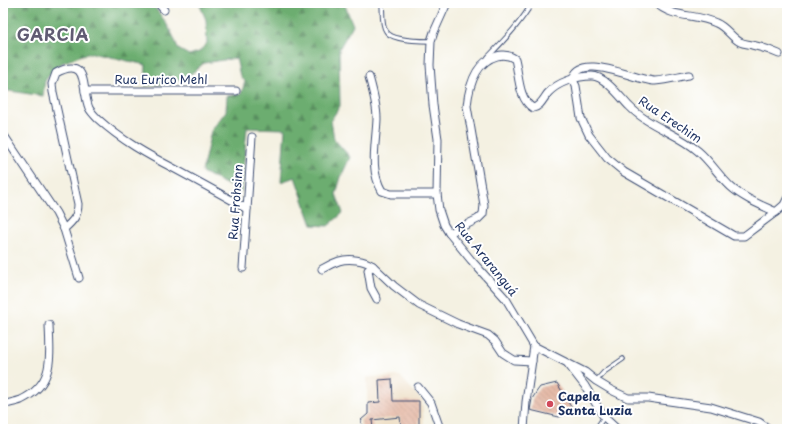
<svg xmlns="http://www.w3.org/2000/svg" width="790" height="432" font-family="'Playpen Sans',sans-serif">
	<defs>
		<pattern id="forest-firs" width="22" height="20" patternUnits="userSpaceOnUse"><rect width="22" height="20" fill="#6cad70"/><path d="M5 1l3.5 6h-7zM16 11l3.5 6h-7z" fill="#588d5f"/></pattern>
		<pattern id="building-back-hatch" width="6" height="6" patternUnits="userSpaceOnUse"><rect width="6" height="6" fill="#e1ae98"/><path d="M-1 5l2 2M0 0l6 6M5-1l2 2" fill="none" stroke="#b68e7f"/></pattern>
	</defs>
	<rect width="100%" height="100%" fill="#fff"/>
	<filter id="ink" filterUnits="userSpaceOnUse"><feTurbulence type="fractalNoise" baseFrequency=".025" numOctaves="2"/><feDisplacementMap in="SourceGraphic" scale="8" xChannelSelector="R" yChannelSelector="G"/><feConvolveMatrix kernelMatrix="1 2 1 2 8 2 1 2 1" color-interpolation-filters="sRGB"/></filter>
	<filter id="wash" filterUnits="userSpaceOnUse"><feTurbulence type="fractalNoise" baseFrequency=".012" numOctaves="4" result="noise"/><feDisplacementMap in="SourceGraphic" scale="16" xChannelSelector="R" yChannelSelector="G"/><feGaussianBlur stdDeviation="0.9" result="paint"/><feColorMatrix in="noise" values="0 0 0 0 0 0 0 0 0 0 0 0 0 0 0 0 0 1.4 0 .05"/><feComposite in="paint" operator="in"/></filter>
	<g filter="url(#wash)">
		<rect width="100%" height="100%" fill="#f4f1e2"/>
		<polygon fill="#ead8ba" points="400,376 422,400 424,429 360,429 359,419 367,413 367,377"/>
		<path fill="url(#forest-firs)" stroke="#446e67" d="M3 3H151C163 17 173 32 178 49L189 55 199 52 207 43 206 20 199 3H344L353 25 339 49 340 106 331 120 334 139 350 157 341 177 336 194 343 213 328 226 312 225 295 177 281 182 285 129 247 128 241 192 202 172 211 131 226 111 227 96 241 94 245 82 240 76 236 58 204 63 191 74 170 83 145 86 146 65 92 53 82 55 62 63 53 70 45 81 43 96 3 90Z"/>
		<g id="blocks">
			<g fill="url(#building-back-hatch)">
				<polygon points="392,379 393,401 419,401 419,429 401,429 400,417 372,420 373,429 362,429 361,420 368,414 368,403 380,402 379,380"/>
				<polygon points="557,383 574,412 559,417 530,410 532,399 537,391 540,387"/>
			</g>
		</g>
	</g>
	<g filter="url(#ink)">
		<use href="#blocks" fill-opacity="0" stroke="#3c4c72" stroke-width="1"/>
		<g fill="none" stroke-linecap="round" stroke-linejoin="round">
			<defs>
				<g id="service">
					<path d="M382 3C383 11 381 24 386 31 391 41 421 41 431 41"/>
					<path d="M488 57C504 40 520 24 532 3"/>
					<polyline points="596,381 604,372 623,359"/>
					<polyline points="596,429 604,417"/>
				</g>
				<g id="minor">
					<polyline points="158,3 164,10"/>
					<polyline points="447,3 434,32 431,41 430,65 433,105 438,139 437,194 439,210 444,225 449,233 471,260 506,299 534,346 585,372 596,381 611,390 628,398 648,398 711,407 759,422 769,429"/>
					<path d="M656 3C673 19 696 13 716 23 726 27 731 37 740 42 744 44 749 44 752 45 761 47 770 50 779 54"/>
					<path d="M369 77C373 91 377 105 377 119 376 144 369 169 382 191L391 194H437"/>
					<polyline points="573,80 576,86 581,118 589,135 607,158 624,172 734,236 744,236 776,212"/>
					<path d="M573 80C578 50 636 81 655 81 666 80 678 77 689 75"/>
					<polyline points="85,91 236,91"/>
					<polyline points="3,134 56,213 64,229 79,278"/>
					<path d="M64 229C73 221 78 216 78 204L53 92 52 84 56 73C90 55 81 90 89 108 91 112 95 116 98 119 121 140 148 155 175 169 199 182 223 195 247 209"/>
					<path d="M449 233 478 219 483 214 484 205 467 106C469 86 475 62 497 56 504 54 509 55 515 59 519 74 518 99 533 108 541 106 543 99 548 93 558 82 577 76 592 76 605 76 621 98 629 106 648 126 677 133 698 151 710 161 719 176 731 187 743 198 761 205 776 212L784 205 787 199"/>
					<polyline points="243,268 252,137"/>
					<path d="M322 269C327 266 333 263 339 261 349 258 365 260 373 266"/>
					<polyline points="377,299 371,288 368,270 373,266 394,286 419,305 458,324 488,335 495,341 503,353 514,360 532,361"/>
					<polyline points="568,364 585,386 604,417 617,429"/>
					<polyline points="418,387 431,403 440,429"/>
					<path d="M3 405C9 403 16 402 21 400 55 384 50 356 49 325"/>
					<polyline points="524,429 526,402 534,346"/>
				</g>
			</defs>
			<use href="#service" stroke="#3c4c72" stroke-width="5.5"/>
			<use href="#minor" stroke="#3c4c72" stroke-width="9"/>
			<use href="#service" stroke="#fff" stroke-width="3.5"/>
			<use href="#minor" stroke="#fff" stroke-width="7"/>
		</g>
	</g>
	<circle fill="#d1495b" stroke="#fff" stroke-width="1.5" cx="550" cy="404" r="4"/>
	<g text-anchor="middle" stroke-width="4" stroke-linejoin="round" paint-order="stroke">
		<g font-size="12" fill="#1b2f5e" stroke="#fff">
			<text x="161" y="84">Rua Eurico Mehl</text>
			<text transform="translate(670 120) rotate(34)" y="4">Rua Erechim</text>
			<text transform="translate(236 202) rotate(-86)" y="4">Rua Frohsinn</text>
			<text transform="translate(486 259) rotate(51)" y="4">Rua Araranguá</text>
		</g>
		<g font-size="12" font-weight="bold" fill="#1b2f5e" stroke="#fff" text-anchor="start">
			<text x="558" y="401">Capela<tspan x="558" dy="14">Santa Luzia</tspan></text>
		</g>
		<g font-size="16" font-weight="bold" letter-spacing="1" fill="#605b72" stroke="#fff">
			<text x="53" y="41">GARCIA</text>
		</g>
	</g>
	<rect width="790" height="432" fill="none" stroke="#fff" stroke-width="16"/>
</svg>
